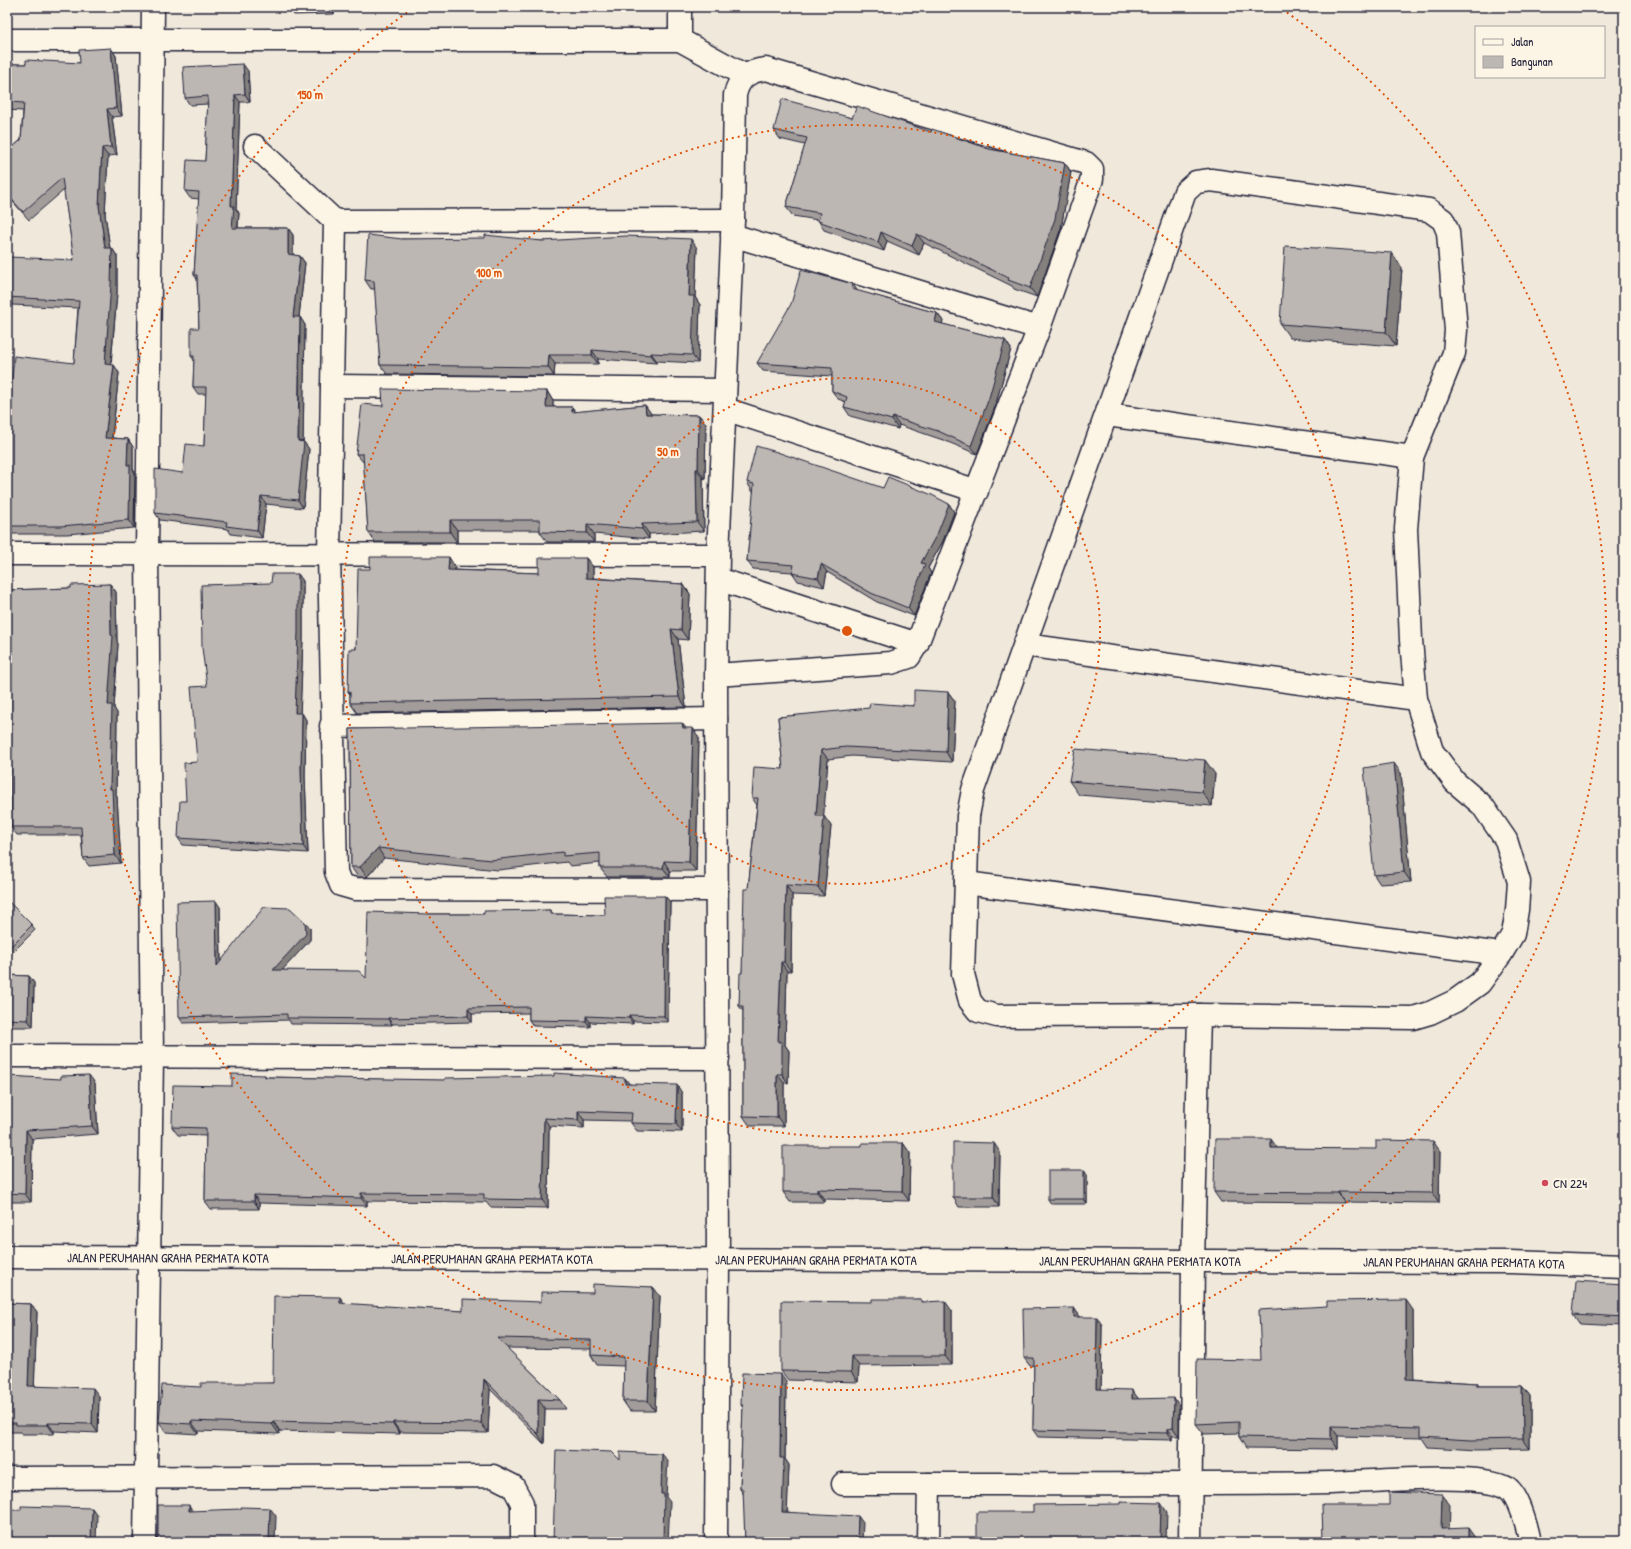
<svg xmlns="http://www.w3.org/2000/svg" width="1631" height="1549" font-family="'Patrick Hand',sans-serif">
	<rect width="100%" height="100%" fill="#efe8db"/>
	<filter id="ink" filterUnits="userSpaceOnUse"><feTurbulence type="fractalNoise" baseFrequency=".025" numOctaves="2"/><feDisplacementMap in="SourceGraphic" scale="8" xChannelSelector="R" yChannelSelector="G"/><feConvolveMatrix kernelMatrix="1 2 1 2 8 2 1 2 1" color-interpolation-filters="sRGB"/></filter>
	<g filter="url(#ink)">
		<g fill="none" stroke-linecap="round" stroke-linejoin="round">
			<defs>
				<g id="minor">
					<polyline points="7,40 680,40 744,75"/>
					<polyline points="680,40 680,7"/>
					<polyline points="255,146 335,221 329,554 336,872 341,885 355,889 717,890"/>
					<polygon points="1211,180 1429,210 1443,220 1448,232 1456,330 1454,353 1412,457 1406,529 1411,640 1416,699 1432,751 1455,782 1482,805 1506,840 1519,882 1517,910 1513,934 1501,954 1480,983 1455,1001 1430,1013 1413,1018 1199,1015 997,1016 978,1011 970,1001 963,974 968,816 973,790 1185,192 1196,182"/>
					<polyline points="335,221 733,220"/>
					<polyline points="732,235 1039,328"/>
					<polyline points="332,386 725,390"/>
					<polyline points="725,409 977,491"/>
					<polyline points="1107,415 1412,457"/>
					<polyline points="7,554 718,555"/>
					<polyline points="718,579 917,644"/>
					<polyline points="1025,645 1416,699"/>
					<path d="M716 675 891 663 909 657 917 644 1039 328 1092 179V169L1086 163 766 69C749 71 739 77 735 95L733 220 718 555 716 675 718 1260 716 1542"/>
					<polyline points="331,726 716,719"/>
					<polyline points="966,883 1501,954"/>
					<polyline points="7,1056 718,1058"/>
					<path id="s1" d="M7 1257 1511 1262 1624 1266"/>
					<polyline points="7,1478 493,1476 513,1486 522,1503 522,1542"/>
					<polyline points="843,1484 929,1484"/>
					<polyline points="145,1542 152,1057 147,554 153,7"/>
					<path d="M928 1542 929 1484C1063 1484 1197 1485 1331 1483 1366 1482 1480 1471 1506 1487 1519 1494 1527 1528 1530 1542"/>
					<polyline points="1190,1542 1193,1262 1199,1015"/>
				</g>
			</defs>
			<use href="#minor" stroke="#22223b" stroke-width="25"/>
			<use href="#minor" stroke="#fcf5e5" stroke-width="22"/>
		</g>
		<g fill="#a29d9a" stroke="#22223b">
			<polygon points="253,7 334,7 334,14 294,15 288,7 254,8"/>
			<polygon points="111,48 116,56 122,116 112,117 117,155 108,156 105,214 110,248 112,248 117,256 117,293 111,365 114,365 119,373 112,438 128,439 133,447 133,469 135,473 134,528 67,534 7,534 7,433 74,363 78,308 12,305 7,298 7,297 74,260 64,190 29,220 7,195 7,152 21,140 23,111 7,110 7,64 26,64 80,63"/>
			<polygon points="248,71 250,102 240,102 236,209 239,213 238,228 288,228 293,235 293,255 300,256 305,263 299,317 300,317 305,325 303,442 309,449 303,508 266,504 262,538 231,534 228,529 160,520 155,513 204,446 206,394 198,394 193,387 194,360 191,356 199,328 197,279 194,275 199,199 190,198 185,191 205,161 208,104 190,105 185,98"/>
			<polygon points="852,118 931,132 989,149 1065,163 1071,172 1061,228 1037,297 1014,289 1012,286 924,243 919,255 887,241 884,251 824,230 818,220 793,216 786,207 805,145 780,139 774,130"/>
			<polygon points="402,239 542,241 697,248 695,297 700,305 698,363 657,361 657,363 598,359 598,364 555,364 554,376 387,374 380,365 375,289 371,289 365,280"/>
			<polygon points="1392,253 1402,268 1396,346 1290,338 1280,324"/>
			<polygon points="858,291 937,313 943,321 942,324 1005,340 1011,349 995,407 977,454 943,440 899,425 898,429 850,416 844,407 846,402 838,399 832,391 832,376 763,371 757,363"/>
			<polygon points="547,391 553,401 553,407 572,407 576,412 645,405 651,414 699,415 706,424 705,479 703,478 704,531 649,534 649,539 594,534 594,542 547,542 540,532 540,530 457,530 457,542 375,542 368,532 364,463 356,454 383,406"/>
			<polygon points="747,482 883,488 949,504 954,512 943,541 928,568 931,573 914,616 877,602 827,572 824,587 798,581 792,572 753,569 747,561 754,491 752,491"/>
			<polygon points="586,558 593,567 593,578 683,584 690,594 688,640 678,639 686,707 357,713 350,703 350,694 348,692 370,569 455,567 455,570 539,573"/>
			<polygon points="298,574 303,581 303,639 300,713 302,713 306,720 305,776 308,853 183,845 178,838 186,801 197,762 271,583"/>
			<polygon points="110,584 116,592 117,641 118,644 114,708 117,713 116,795 117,797 121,863 89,866 83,858 81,835 17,835 11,827 10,742 7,742 7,590 71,588"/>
			<polygon points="948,692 955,701 952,762 852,756 828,759 823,816 831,826 824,896 792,895 791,971 787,971 785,1045 789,1051 788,1083 784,1083 784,1126 750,1126 743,1116 743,1011 739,1006 742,973 748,889 757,805 752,798 783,769 778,717 914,706"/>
			<polygon points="686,728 699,738 696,871 670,871 670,877 607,877 600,868 600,863 570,866 567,862 498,870 384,858 367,877 358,877 351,867 350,729"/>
			<polygon points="1401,773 1411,882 1380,884 1374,875"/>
			<polygon points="1215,774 1212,806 1079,795 1069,781"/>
			<polygon points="665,896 670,902 668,1022 633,1021 633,1024 590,1022 590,1027 533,1026 529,1020 529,1013 472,1014 472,1022 392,1024 392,1025 291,1024 289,1020 183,1023 179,1017 220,907 221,961 310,928 310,940 282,970 366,978 428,914 484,914 550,910 553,914 605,915"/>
			<polygon points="7,900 32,925 35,930 7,958"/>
			<polygon points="7,975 29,976 34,983 33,1027 7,1027"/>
			<polygon points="265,1075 266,1077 629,1084 682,1093 682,1132 637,1131 631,1123 631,1121 584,1120 584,1128 549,1126 548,1208 490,1207 486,1202 367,1201 367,1206 259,1203 259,1209 211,1209 205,1201 206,1136 178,1135 172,1127 232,1086"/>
			<polygon points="7,1076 95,1083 98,1134 32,1139 31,1202 7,1202"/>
			<polygon points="903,1143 910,1153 909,1201 824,1199 824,1202 790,1202 783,1192"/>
			<polygon points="1278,1148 1440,1151 1439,1203 1345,1202 1345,1203 1221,1202 1214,1192"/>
			<polygon points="1000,1152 999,1207 959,1207 953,1197"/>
			<polygon points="1087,1175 1087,1204 1051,1204 1048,1199"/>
			<polygon points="1624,1284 1624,1325 1579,1323 1573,1314"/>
			<polygon points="653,1287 660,1296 655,1411 630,1411 623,1401 624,1366 597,1365 591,1355 591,1349 507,1348 560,1400 566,1409 545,1409 544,1444 490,1389 488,1433 400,1432 400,1434 280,1431 279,1434 198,1431 198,1434 166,1432 159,1422 201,1387 273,1383 345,1304 463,1311 541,1302 593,1293"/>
			<polygon points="921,1299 923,1302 952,1311 952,1365 859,1366 858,1382 788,1380 781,1371 872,1302"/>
			<polygon points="7,1303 31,1304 37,1312 34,1386 99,1396 98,1433 54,1431 54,1434 22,1434 20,1432 7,1432"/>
			<polygon points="1074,1308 1079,1315 1079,1317 1102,1325 1101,1390 1138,1398 1138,1399 1179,1405 1179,1436 1172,1436 1172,1440 1038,1437 1033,1430 1034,1365 1030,1366 1024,1358"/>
			<polygon points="1413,1310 1413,1379 1477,1383 1479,1386 1522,1386 1530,1396 1530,1449 1477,1450 1428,1447 1422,1438 1338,1436 1338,1449 1246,1448 1239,1437 1239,1433 1204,1434 1196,1424 1261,1360"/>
			<polygon points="786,1381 785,1459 789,1465 787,1512 863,1523 745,1542 744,1495 740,1489 743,1408 741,1405"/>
		</g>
		<g fill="#84807d" stroke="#22223b">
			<polygon points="329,7 334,7 334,14"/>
			<polygon points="111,48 116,56 122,116 116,108"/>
			<polygon points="243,64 248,71 250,102 245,94"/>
			<polygon points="235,95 240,102 236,209 239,213 237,235 232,228 231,206"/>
			<polygon points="107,109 112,117 117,155 111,147"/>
			<polygon points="102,148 108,156 105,214 111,256 105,248 99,206"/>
			<polygon points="1065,163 1071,172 1061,228 1037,297 1030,288"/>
			<polygon points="288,228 293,235 293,262 288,254"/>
			<polygon points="881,232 887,241 884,251 878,242"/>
			<polygon points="917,234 924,243 919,255 912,246"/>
			<polygon points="691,239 697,248 695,297 700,305 698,363 692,355 689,296"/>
			<polygon points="112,248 117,256 117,293 110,372 105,364"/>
			<polygon points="1392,253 1402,268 1396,346 1386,332"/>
			<polygon points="300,256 305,263 298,325 293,317"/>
			<polygon points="853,284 859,293 852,289"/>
			<polygon points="937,313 943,321 941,330 935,322"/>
			<polygon points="300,317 305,325 303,446 304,442 309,449 303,508 298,500"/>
			<polygon points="1005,340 1011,349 995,407 977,454 971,446"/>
			<polygon points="592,350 598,359 598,364 592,355"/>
			<polygon points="651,353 657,361 657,363 651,355"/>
			<polygon points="549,355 555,364 554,376 548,367"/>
			<polygon points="114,365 119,373 111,446 105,438"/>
			<polygon points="547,391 553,401 553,417 546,407"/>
			<polygon points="645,405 652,415 646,414"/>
			<polygon points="572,407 579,417 572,412"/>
			<polygon points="699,415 706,424 705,479 698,469"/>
			<polygon points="893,417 899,425 898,429 892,420"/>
			<polygon points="128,439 133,447 133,469 135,473 134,528 129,520 127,465"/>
			<polygon points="696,469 703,478 704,531 697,522"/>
			<polygon points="261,496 266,504 262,538 257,530"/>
			<polygon points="949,504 954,512 943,541 928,568 931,573 914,616 908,608 921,563"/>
			<polygon points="450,520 457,530 457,542 450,532"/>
			<polygon points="587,524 594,534 594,542 587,533"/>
			<polygon points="642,524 649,534 649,539 642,529"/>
			<polygon points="449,557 455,567 455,580 448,570"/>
			<polygon points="586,558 593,567 593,588 586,578"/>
			<polygon points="821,564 827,572 824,587 818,578"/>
			<polygon points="298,574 303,581 303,639 300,720 295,713"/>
			<polygon points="110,584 116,592 117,641 118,644 114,708 117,713 116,795 117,797 121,863 115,855 110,789 108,705 111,635"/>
			<polygon points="683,584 690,594 688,640 681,630"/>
			<polygon points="671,629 678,639 686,707 679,697"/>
			<polygon points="948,692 955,701 952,762 946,752"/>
			<polygon points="302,713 306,720 305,776 308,853 303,846 301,769"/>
			<polygon points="682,723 689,732 683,728"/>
			<polygon points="693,728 699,738 696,871 689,862"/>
			<polygon points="821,750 828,759 823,825 816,816"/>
			<polygon points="1205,760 1215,774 1212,806 1202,792"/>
			<polygon points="1394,763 1401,773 1411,882 1404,872"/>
			<polygon points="824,816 831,826 824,896 818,887"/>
			<polygon points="378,848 384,858 367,877 360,867"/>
			<polygon points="664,861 670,871 670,877 663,868"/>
			<polygon points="786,885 792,895 791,971 784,962"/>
			<polygon points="665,896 670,902 668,1022 664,1016"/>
			<polygon points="216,901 220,907 221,972 217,966"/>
			<polygon points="305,922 310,928 310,940 277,976 273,970"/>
			<polygon points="781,962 787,971 785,1045 789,1051 788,1083 782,1074 778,1042"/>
			<polygon points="29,976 34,983 33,1027 28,1020"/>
			<polygon points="468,1008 472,1014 472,1022 468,1016"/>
			<polygon points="629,1015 633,1021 633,1024 629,1018"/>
			<polygon points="586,1016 590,1022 590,1027 586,1021"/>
			<polygon points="388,1018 392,1024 392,1025 388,1019"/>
			<polygon points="777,1074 784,1083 784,1126 777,1117"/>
			<polygon points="89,1075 95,1083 98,1134 92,1126"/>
			<polygon points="625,1078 631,1086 625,1084"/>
			<polygon points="677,1085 682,1093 682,1132 676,1124"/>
			<polygon points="578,1111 584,1120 584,1128 578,1120"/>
			<polygon points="544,1118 549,1126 548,1208 542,1200"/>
			<polygon points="26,1130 32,1139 31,1202 25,1194"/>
			<polygon points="1271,1139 1278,1149 1271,1148"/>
			<polygon points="1433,1141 1440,1151 1439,1203 1433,1193"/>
			<polygon points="903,1143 910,1153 909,1201 902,1191"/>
			<polygon points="994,1143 1000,1152 999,1207 993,1197"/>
			<polygon points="1084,1170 1087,1175 1087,1204 1084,1199"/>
			<polygon points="817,1189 824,1199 824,1202 817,1192"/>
			<polygon points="1338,1192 1345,1202 1345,1203 1338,1193"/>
			<polygon points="361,1193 367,1201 367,1206 361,1198"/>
			<polygon points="254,1195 259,1203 259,1209 254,1201"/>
			<polygon points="653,1287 660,1296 655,1411 648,1401"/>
			<polygon points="340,1297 347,1307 340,1303"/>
			<polygon points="1406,1300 1413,1310 1414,1389 1406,1379"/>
			<polygon points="945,1301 952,1311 952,1365 945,1356"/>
			<polygon points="31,1304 37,1312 34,1394 28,1386"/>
			<polygon points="1074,1308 1079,1315 1080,1324 1074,1317"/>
			<polygon points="1097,1317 1102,1325 1101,1397 1096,1389"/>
			<polygon points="852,1356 859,1366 858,1382 851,1372"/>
			<polygon points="781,1374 786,1381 785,1459 789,1465 787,1519 782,1512 780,1458"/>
			<polygon points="484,1379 490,1389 488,1433 481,1423"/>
			<polygon points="1522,1386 1530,1396 1530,1449 1523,1439"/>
			<polygon points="93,1388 99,1396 98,1433 92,1424"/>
			<polygon points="1132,1390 1138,1398 1137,1407 1132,1399"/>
			<polygon points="1174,1398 1179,1405 1179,1436 1173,1428"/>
			<polygon points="538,1399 545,1409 544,1444 538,1434"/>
			<polygon points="191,1421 198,1431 198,1434 191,1424"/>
			<polygon points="273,1421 280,1431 279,1434 272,1424"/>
			<polygon points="393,1422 400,1432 400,1434 393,1424"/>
			<polygon points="48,1423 54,1431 54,1434 48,1425"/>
			<polygon points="1331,1426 1338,1436 1338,1449 1331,1439"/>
			<polygon points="1167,1429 1172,1436 1172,1440 1167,1433"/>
			<polygon points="662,1454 668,1461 666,1497 670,1502 668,1542 663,1542 661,1494"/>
			<polygon points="1442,1494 1450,1505 1449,1540 1441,1529"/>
			<polygon points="1161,1503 1167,1512 1166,1542 1160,1542"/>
			<polygon points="189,1505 194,1513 189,1511"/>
			<polygon points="92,1508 97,1515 96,1542 91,1542"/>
			<polygon points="270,1508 276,1516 275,1542 269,1542"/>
			<polygon points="858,1516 863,1523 862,1542 857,1542"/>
			<polygon points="1469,1528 1477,1539 1477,1542 1469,1542"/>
		</g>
		<g fill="#bcb7b3" stroke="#22223b">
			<polygon points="288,7 308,7 288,8"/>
			<polygon points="111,48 116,108 107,109 111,147 102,148 99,206 105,248 112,248 111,285 105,364 114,365 105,438 128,439 127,465 130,465 129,520 61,526 7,526 7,433 14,356 74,363 79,301 7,297 7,283 9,257 74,260 62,178 23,212 7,194 7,152 21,140 24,103 7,102 7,64 26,64 26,60 80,63 79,50"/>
			<polygon points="243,64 245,94 235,95 231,206 234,206 232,228 288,228 288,254 300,256 293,317 300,317 298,441 304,442 298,500 261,496 257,530 226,526 227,522 155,513 155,469 183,473 186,444 204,446 206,387 193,387 194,356 191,356 191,328 199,328 197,275 194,275 199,192 185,191 187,160 205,161 208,96 185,98 183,67"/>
			<polygon points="782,99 852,118 857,106 931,132 932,129 989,149 1065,163 1055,219 1030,288 1008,280 1009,278 917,234 912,246 881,232 878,242 818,221 820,213 786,207 807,138 774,130"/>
			<polygon points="368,235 402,239 485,238 485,235 542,241 626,236 691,239 689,296 694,296 692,355 651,353 651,355 592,350 592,355 549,355 548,367 380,365 374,281 365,280"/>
			<polygon points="1285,246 1392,253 1386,332 1280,324"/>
			<polygon points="801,270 853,284 852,289 937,313 935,322 1005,340 989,398 971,446 938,431 893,417 892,420 844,407 847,397 832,391 832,368 757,363 791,304"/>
			<polygon points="382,389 547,391 546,407 572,407 572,412 645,405 646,414 699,415 698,469 696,469 697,522 642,524 642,529 587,524 587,533 540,532 540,520 450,520 450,532 368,532 363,454 356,454 362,404 383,406"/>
			<polygon points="756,446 777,452 883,488 888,477 932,495 949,504 938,532 921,563 925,564 908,608 871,593 821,564 818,578 792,573 794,565 747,561 754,484 747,482"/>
			<polygon points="370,557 449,557 448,570 539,573 539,558 586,558 586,578 683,584 681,630 671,629 679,697 350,703 350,692 348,692 349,649 356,649 358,569 370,569"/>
			<polygon points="272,574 298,574 298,632 295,713 302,713 301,769 303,846 178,838 180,801 186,801 184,763 197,762 191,687 207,686 202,648 201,585 271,583"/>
			<polygon points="110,584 111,635 113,636 108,705 112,705 110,789 112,789 115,855 83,858 81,827 11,827 10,734 7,734 7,590 71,588 71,585"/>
			<polygon points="914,690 948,692 946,752 846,747 821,750 816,816 824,816 818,887 786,885 784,962 781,962 778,1042 782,1042 782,1074 777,1074 777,1117 743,1116 743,1006 739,1006 740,973 742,973 744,889 748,889 758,798 752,798 754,767 783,769 778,717 869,708 870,703 914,706"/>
			<polygon points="682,723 683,728 693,728 689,862 664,861 663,868 600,868 600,853 563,856 563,852 491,860 378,848 360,867 351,867 350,729"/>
			<polygon points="1075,749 1205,760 1202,792 1069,781"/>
			<polygon points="1394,763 1404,872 1374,875 1364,768"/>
			<polygon points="604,896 665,896 664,1016 629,1015 629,1018 586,1016 586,1021 529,1020 529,1007 468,1008 468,1016 388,1018 388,1019 287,1018 287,1014 179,1017 177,902 216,901 217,966 264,907 290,908 305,922 306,934 273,970 359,971 366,978 368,912 428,914 484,914 484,911 550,910 550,914 605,915"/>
			<polygon points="7,900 32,925 7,950"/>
			<polygon points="7,975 29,976 28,1020 7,1019"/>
			<polygon points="554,1073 625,1078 625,1084 677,1085 676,1124 631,1123 632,1113 578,1111 578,1120 544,1118 542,1200 484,1199 484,1194 361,1193 361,1198 254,1195 254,1201 205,1201 206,1128 172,1127 173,1085 232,1086 232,1074 265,1075 265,1077 445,1080 445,1078 554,1076"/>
			<polygon points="89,1075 92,1126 26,1130 25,1194 7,1193 7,1076 61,1079 61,1076"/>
			<polygon points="1215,1139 1271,1139 1271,1148 1376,1149 1376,1140 1433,1141 1433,1193 1338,1192 1338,1193 1214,1192"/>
			<polygon points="953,1142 994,1143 993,1197 953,1197"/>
			<polygon points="862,1143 903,1143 902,1191 817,1189 817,1192 783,1192 783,1146 862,1146"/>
			<rect x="1048" y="1170" width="36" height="29"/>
			<polygon points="1576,1281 1624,1284 1624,1317 1573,1314"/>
			<polygon points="593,1284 653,1287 648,1401 623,1401 624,1357 591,1355 591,1340 497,1338 560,1400 538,1399 538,1434 484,1379 481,1423 393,1422 393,1424 273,1421 272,1424 191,1421 191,1424 159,1422 162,1385 201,1387 201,1383 273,1383 274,1296 340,1297 340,1303 463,1311 463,1299 541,1302 541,1292 593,1293"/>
			<polygon points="872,1299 921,1299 921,1302 945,1301 945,1356 852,1356 851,1372 781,1371 781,1301 872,1302"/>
			<polygon points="1406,1300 1406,1379 1477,1383 1477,1386 1522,1386 1523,1439 1470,1440 1421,1437 1421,1428 1331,1426 1331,1439 1239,1437 1239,1422 1196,1424 1197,1359 1261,1360 1259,1310 1327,1306 1327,1301"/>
			<polygon points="7,1303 31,1304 28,1386 93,1388 92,1424 48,1423 48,1425 16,1425 16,1423 7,1423"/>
			<polygon points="1074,1308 1074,1317 1097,1317 1096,1389 1132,1390 1132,1399 1174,1398 1173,1428 1167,1429 1167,1433 1033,1430 1034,1358 1024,1358 1023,1309"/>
			<polygon points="742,1373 781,1374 780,1458 784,1458 782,1512 858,1516 857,1542 745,1542 743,1489 740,1489 743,1405 741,1405"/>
			<polygon points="556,1450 612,1452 620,1460 620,1452 662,1454 661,1494 664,1494 663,1542 553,1542"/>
			<polygon points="1389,1492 1442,1494 1441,1529 1469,1528 1469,1542 1323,1542 1322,1505 1389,1505"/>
			<polygon points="1121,1502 1161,1503 1160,1542 977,1542 977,1512 1033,1512 1033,1505 1121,1504"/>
			<polygon points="158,1505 189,1505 189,1511 241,1509 241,1507 270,1508 269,1542 158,1542"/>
			<polygon points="21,1506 92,1508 91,1542 7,1542 7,1510 21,1510"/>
		</g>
	</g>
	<g fill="none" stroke="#de560e" stroke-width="2" stroke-dasharray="2 4">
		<circle cx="847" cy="631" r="253"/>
		<circle cx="847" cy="631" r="506"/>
		<path d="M1282 9A759 759 0 1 1 412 9"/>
	</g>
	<circle fill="#d1495b" stroke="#fcf5e5" stroke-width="1.5" cx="1545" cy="1183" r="4"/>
	<g text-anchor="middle" stroke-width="4" stroke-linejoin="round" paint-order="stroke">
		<g font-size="13" fill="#22223b" stroke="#fcf5e5" text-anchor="start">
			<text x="1553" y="1188">CN 224</text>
		</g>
		<g font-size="13" fill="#22223b" stroke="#fcf5e5">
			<text dy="5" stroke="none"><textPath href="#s1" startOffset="161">JALAN PERUMAHAN GRAHA PERMATA KOTA</textPath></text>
			<text dy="5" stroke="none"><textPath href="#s1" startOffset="485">JALAN PERUMAHAN GRAHA PERMATA KOTA</textPath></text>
			<text dy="5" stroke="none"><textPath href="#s1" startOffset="809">JALAN PERUMAHAN GRAHA PERMATA KOTA</textPath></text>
			<text dy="5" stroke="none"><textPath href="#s1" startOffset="1133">JALAN PERUMAHAN GRAHA PERMATA KOTA</textPath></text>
			<text dy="5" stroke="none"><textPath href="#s1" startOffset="1457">JALAN PERUMAHAN GRAHA PERMATA KOTA</textPath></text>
		</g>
	</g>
	<circle cx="847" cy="631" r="6" fill="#de560e" stroke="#fcf5e5" stroke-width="2"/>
	<g font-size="12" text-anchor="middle" font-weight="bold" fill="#de560e" stroke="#fcf5e5" stroke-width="4" stroke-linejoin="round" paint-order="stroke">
		<text x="310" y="99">150 m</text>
		<text x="489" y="277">100 m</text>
		<text x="668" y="456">50 m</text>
	</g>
	<rect width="1631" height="1549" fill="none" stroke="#fcf5e5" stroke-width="24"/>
	<rect x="12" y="12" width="1607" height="1525" fill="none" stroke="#22223b" stroke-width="1.5" filter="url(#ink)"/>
	<rect x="1475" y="26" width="130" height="52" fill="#fcf5e5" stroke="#a5a1a1"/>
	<rect x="1483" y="39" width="20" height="6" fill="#fcf5e5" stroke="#a5a1a1"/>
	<text x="1511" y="46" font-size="12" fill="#22223b">Jalan</text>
	<rect x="1483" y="56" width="20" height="12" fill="#bcb7b3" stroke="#a5a1a1"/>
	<text x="1511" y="66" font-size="12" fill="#22223b">Bangunan</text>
</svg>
